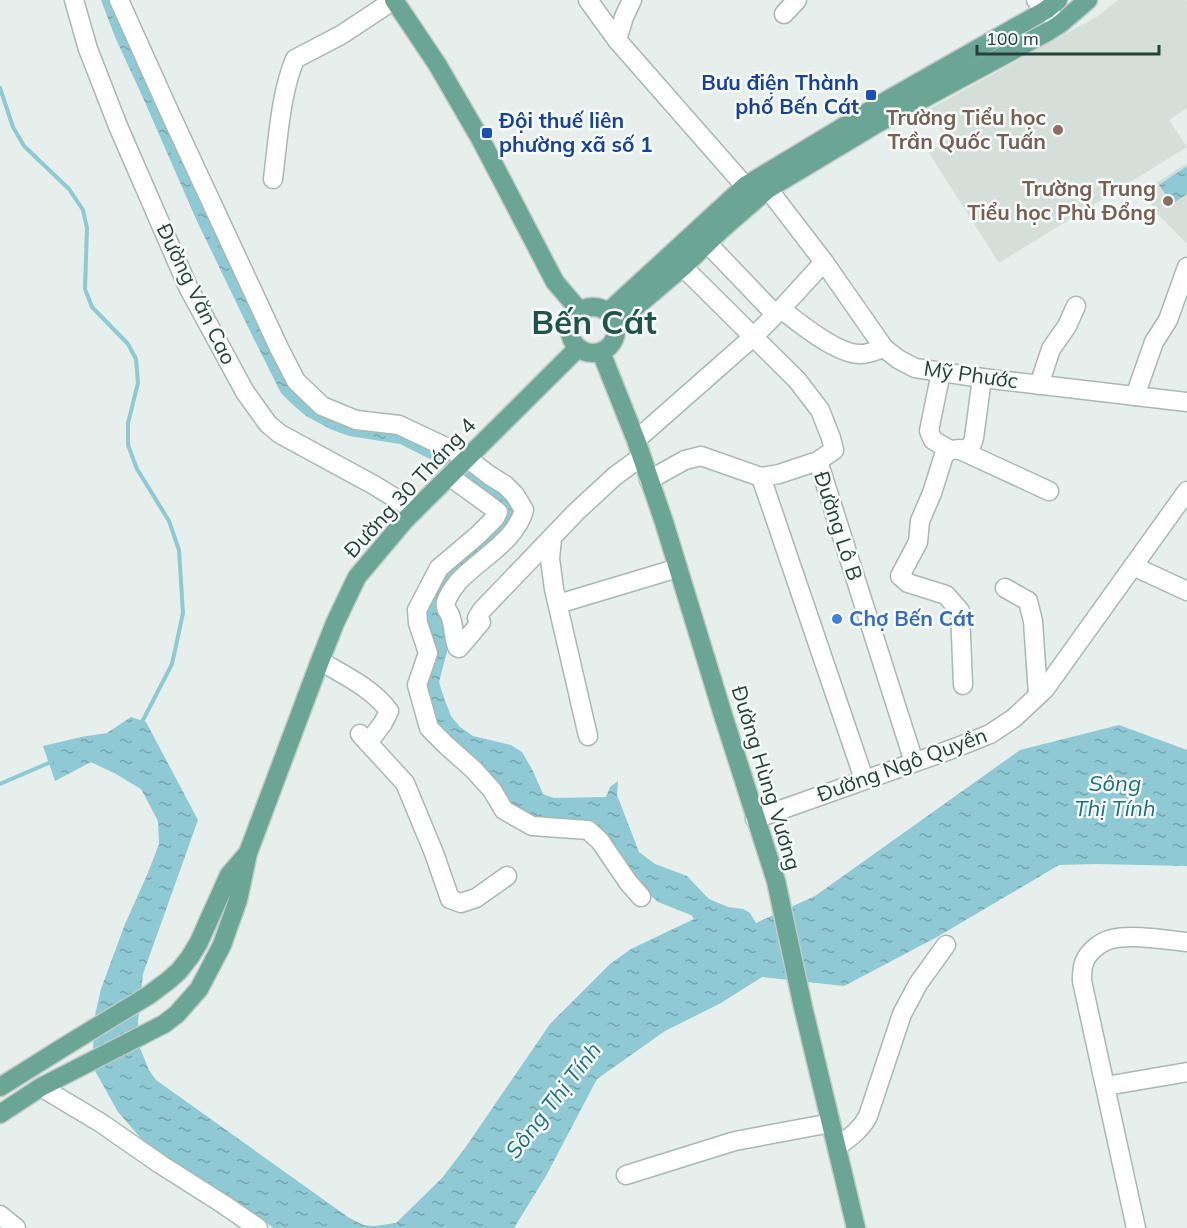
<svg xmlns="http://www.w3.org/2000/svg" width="1187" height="1228" font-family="Mulish,sans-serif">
	<defs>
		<pattern id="water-ripples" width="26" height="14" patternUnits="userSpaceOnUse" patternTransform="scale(1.5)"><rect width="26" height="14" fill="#8ec9d4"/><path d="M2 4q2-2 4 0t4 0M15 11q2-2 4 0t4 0" fill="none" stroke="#74a5ad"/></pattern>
	</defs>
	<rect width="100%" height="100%" fill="#e6efeb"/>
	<g fill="#d4dfda">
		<polygon points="1118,0 1186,0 1187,1 1187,108 1169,120 1187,147 999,263 929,153 947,140 928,110 1098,16"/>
		<polygon points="1187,163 1187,244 1156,212 1144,191"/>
	</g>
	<g fill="url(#water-ripples)">
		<polygon points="101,0 116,0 298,386 446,451 515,502 516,519 438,596 435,605 447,629 448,648 439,682 444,698 451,716 460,727 473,736 511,745 522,752 533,771 543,794 554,798 606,797 610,787 618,781 617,795 639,852 655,864 687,876 709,899 728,907 743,909 750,913 756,923 815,896 1020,750 1119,725 1187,750 1187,866 1097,864 1059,865 937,937 844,986 762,977 721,1003 665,1031 597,1079 546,1176 514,1228 274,1228 145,1143 118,1112 94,1069 93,1049 95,1015 101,989 125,924 147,875 159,844 158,821 141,789 116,774 91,762 55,781 43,746 81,737 107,733 131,717 146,722 198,820 143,974 138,1022 140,1048 149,1070 156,1080 348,1217 363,1225 374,1226 396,1223 442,1178 465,1148 550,1024 610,964 631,949 694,919 691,915 658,902 644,890 612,852 597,825 588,821 536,821 515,813 443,739 420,683 420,614 442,572 502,516 467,480 442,465 400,444 349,436 330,429 306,416 292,404 281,393 248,327 196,219 144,100 115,37"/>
		<polygon points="1187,166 1187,194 1172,204 1159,185"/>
	</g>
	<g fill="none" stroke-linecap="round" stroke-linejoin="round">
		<g stroke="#8ec9d4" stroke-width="4">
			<polyline points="0,88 13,127 24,146 69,189 83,210 87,228 85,289 92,307 128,344 136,359 138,383 128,423 128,445 137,469 169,521 179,550 183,613 172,664 141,724"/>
			<polyline points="0,784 51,762"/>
		</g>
		<defs>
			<g id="minor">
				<polyline points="74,0 88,49 118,126 188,287 245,392 268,424 280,434 372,484 415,510"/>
				<path d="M119 0 168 109 279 348 296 381 322 406 356 420 399 425 454 451 467 458 489 475 505 485 515 495 524 510C516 541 479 559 458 582 454 587 448 595 446 602 445 608 447 610 450 615 454 625 453 636 457 647L459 648 481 622 477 618 482 610 577 511 615 476 641 457"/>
				<polyline points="588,0 617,40"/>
				<polyline points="632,0 624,17 617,40 745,186"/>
				<polyline points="1036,0 1060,24"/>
				<polyline points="784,14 797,0"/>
				<path d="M273 179C278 141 280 95 295 59L341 35 394 0"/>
				<polyline points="768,189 824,262 884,348 898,359 915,368 982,378 1187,402"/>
				<polyline points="708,244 775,314"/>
				<path d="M781 309C799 323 838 355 861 354 869 354 877 350 884 348"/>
				<polyline points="941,372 929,431 933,440 950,450 967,449 972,444 974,438 982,378"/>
				<polyline points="1039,385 1051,349 1067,326 1076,306"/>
				<polyline points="1135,396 1154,342 1168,320 1187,267"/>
				<polyline points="636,440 753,337 781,309 824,262"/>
				<polyline points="958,449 1049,491"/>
				<polyline points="950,450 944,455 932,493 920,521 918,542 900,576 908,583 946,595 960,611 963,685"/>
				<polyline points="818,461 914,762"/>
				<polyline points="449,476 489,505 498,512 495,518 478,535 439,568 417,610 418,623 428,653 417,685 429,728 446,745 474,770 492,790 504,810 532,826 588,830 600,841 628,882 641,897"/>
				<polyline points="761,477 864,779"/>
				<polyline points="649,480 685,460 701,456 761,477 779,474 818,461 834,450 831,438 820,410 797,380 683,267"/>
				<polyline points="552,538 550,559 554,589 588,736"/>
				<polyline points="1133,566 1187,591"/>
				<polyline points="1005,588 1028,601 1033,621 1038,695"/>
				<polyline points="558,604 678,568"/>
				<path d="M320 661C344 675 372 688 389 711L383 723 368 743"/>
				<polyline points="360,734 405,783 434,853 450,899 461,903 476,898 507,876"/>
				<polyline points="755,819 955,748 990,734 1014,718 1045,689 1187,491"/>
				<polyline points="1106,1086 1187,1072"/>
				<polyline points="41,1087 101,1123 160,1164 223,1204 258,1228"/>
				<path d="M837 1147C849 1138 861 1130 868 1116L902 1014 918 984 946 945"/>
				<polyline points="626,1175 735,1141 831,1123"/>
				<polyline points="0,1215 16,1228"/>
				<path d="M1136 1228 1082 981C1082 977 1082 971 1083 967 1085 954 1099 942 1112 939 1132 934 1166 940 1187 942"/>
			</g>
			<g id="major">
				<polyline points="394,0 437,64 481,140 555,282 579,310"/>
				<circle cx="593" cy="330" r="23"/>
				<polyline points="608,312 745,186 891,98 1046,10 1058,0"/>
				<polyline points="616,325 631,311 683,267 722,229 768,189 878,123 1049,31 1060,24 1088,0"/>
				<polyline points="601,352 636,440 664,522 723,715 776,881 803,1007 856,1228"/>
				<polyline points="0,1087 67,1045 149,995 169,980 179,971 190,957 199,942 229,875 247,854"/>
				<polyline points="0,1114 41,1087 164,1024 177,1014 199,989 222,945 238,900 248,853 320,661 335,623 357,577 405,520 578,348"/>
			</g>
		</defs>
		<use href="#minor" stroke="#a8b8b2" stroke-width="21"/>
		<use href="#major" stroke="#c2cac8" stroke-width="21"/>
		<use href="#minor" stroke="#fff" stroke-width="18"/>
		<use href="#major" stroke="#6aa596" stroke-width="18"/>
	</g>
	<g fill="#1a4fb4" stroke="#f7fbf9" stroke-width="2">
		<rect x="865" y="89" width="12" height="12" rx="3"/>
		<rect x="481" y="127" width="12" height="12" rx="3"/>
	</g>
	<g fill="#8d6e63" stroke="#f7fbf9" stroke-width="2">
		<circle cx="1058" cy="130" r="6"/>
		<circle cx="1168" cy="201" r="6"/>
	</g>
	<circle fill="#3f7fe0" stroke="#f7fbf9" stroke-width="2" cx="837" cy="619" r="6"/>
	<g text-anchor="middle" stroke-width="5" stroke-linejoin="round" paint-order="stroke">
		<g font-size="21" font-weight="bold" fill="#164399" stroke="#f7fbf9" text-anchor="end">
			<text x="859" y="90">Bưu điện Thành<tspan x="859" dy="24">phố Bến Cát</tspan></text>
			<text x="499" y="128" text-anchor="start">Đội thuế liên<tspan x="499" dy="24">phường xã số 1</tspan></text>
		</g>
		<g font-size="21" font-weight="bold" fill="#785e54" stroke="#f7fbf9" text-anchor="end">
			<text x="1046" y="125">Trường Tiểu học<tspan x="1046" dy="24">Trần Quốc Tuấn</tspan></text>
			<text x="1156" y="196">Trường Trung<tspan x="1156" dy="24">Tiểu học Phù Đổng</tspan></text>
		</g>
		<g font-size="21" fill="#24423a" stroke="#f7fbf9">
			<text transform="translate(196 294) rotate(64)" y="7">Đường Văn Cao</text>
			<text transform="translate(971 375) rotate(8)" y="7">Mỹ Phước</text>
			<text transform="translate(410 488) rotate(-47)" y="7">Đường 30 Tháng 4</text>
			<text transform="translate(838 526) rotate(72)" y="7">Đường Lô B</text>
			<text transform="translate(902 765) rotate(-20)" y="7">Đường Ngô Quyền</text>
			<text transform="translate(766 778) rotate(73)" y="7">Đường Hùng Vương</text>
		</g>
		<g font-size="21" font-weight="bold" fill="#366cbe" stroke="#f7fbf9" text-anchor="start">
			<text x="849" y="626">Chợ Bến Cát</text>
		</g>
		<g font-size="22" font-style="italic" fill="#1c6f80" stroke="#f7fbf9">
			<text x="1115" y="791">Sông<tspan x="1115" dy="25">Thị Tính</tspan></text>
			<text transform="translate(553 1100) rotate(-52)" y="8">Sông Thị Tính</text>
		</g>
		<g font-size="33" font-weight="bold" fill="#1f5548" stroke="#f7fbf9">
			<text x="594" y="334">Bến Cát</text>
		</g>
	</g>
	<path d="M977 45v9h182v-9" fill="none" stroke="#24423a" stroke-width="3"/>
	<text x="986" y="45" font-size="18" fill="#24423a" stroke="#f7fbf9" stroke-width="4.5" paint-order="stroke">100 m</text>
</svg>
